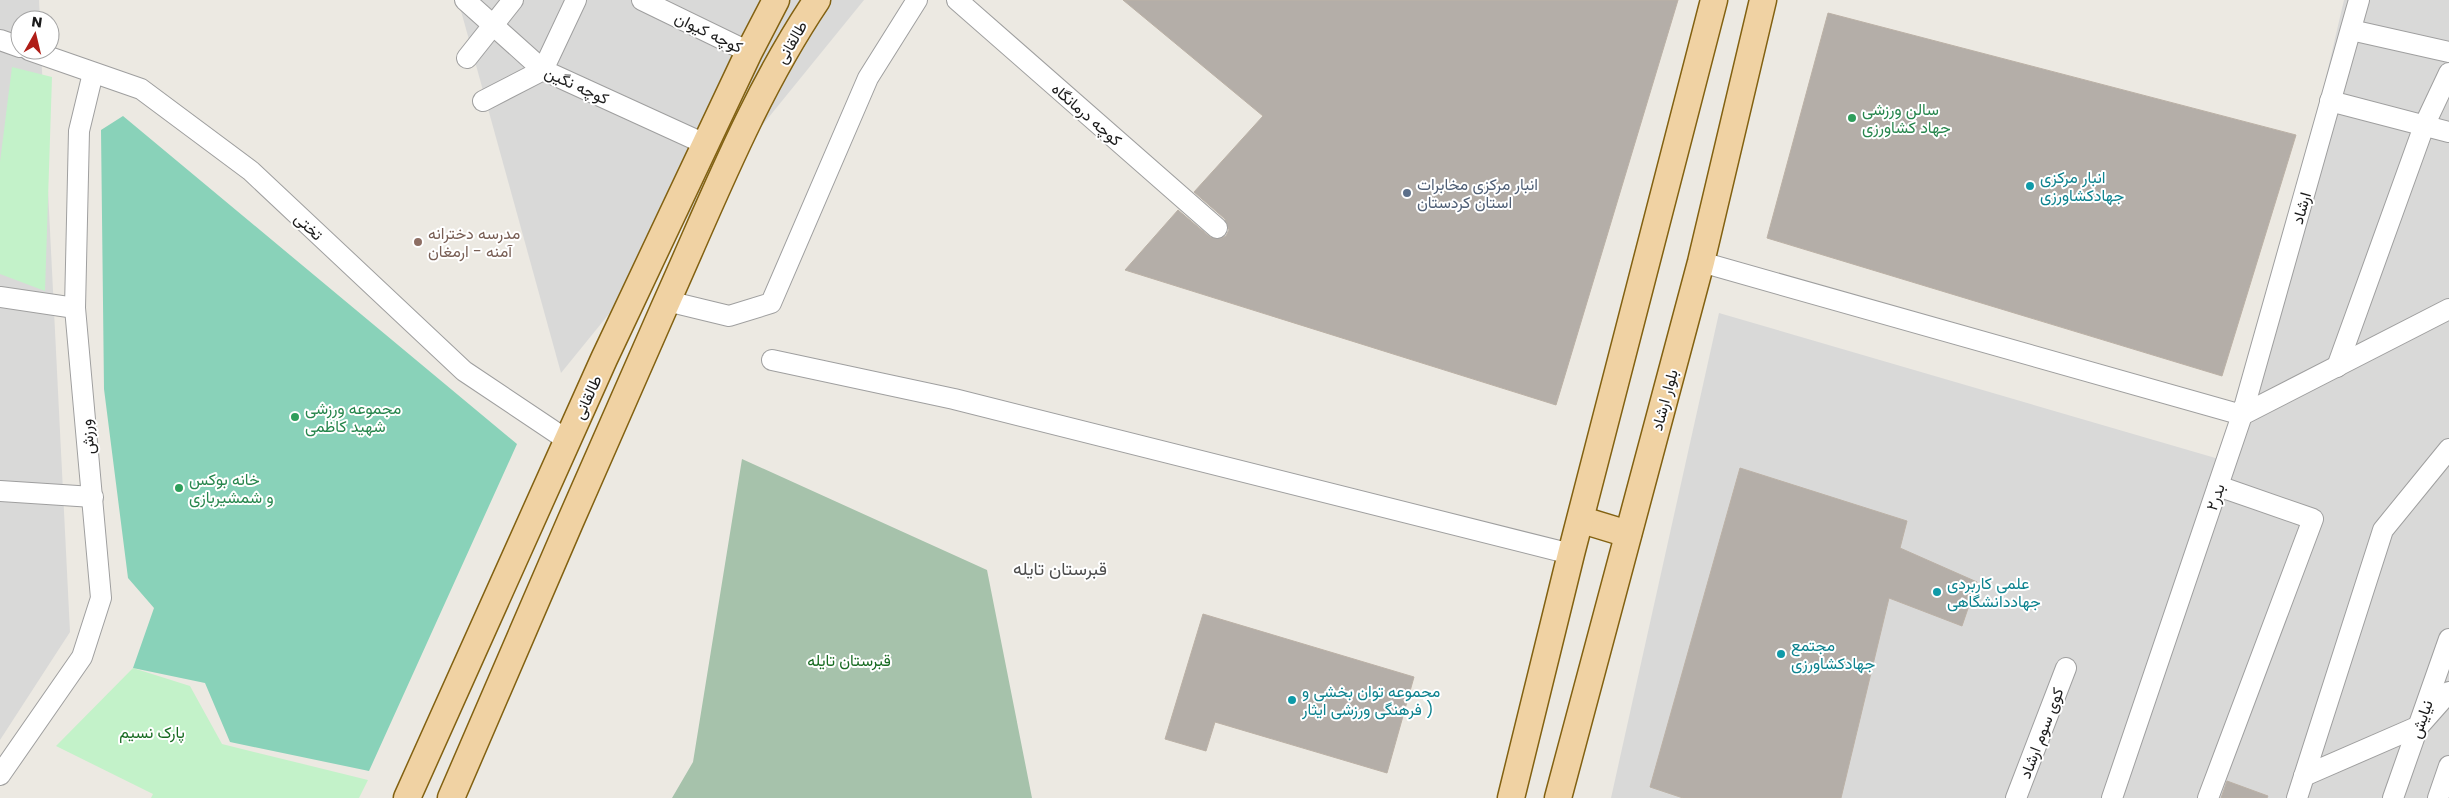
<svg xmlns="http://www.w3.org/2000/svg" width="2449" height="798" font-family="Poppins,Vazirmatn,sans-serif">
	<rect width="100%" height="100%" fill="#ece9e2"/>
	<g fill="#d9d9d8">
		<polygon points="0,0 39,0 40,20 20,20 20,50 41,50 70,632 0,740"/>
		<polygon points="458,0 864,0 561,373"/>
		<polygon points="2344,0 2449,0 2449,798 1611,798 1719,313 2236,464"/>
	</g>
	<polygon fill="#a6c2ab" points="742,459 987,570 1032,798 672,798 693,762"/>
	<g fill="#c3f2c9">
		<polygon points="12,67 52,77 45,291 0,274 0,162"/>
		<polygon points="133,668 190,686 222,744 368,780 359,798 151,798 153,794 56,746"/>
	</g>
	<polygon fill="#89d2b9" points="123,116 517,444 369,771 230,742 205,683 133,668 154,608 128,578 104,389 101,130"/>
	<g fill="#b4aea8" stroke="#bbb1a6">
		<polygon points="1123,0 1678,0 1556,405 1125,270 1178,210 1210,237 1220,239 1226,236 1229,230 1225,219 1194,192 1263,116"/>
		<polygon points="1828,13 2296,135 2222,376 1767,238"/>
		<polygon points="1740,468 1907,521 1900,548 1977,582 1962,626 1889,598 1841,798 1683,798 1650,787"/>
		<polygon points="1203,614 1414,677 1387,773 1215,722 1206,751 1165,739"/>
		<polygon points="2227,781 2268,796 2267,798 2221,798"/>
	</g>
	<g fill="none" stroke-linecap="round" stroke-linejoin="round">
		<defs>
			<g id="minor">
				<polyline points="465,0 543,70 705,144"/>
				<polyline points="642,0 749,52"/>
				<polyline points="957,0 1217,228"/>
				<polyline points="2351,30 2449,52"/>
				<polyline points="0,40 20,47"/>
				<polyline points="29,50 141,89 251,171 464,371 567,440"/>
				<polyline points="467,58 513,0"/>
				<polyline points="483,101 543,70 576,0"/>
				<polyline points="2330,101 2449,132"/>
				<polyline points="1701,262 2242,415 2359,0"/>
				<polyline points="0,297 75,308"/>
				<polyline points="667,301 729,316 771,303 868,78 917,0"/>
				<polyline points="772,360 954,399 1571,554"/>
				<polyline points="2337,367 2424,126 2449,73"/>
				<polyline points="0,491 93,497"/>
				<polyline points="0,775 82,657 101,598 75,308 79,131 93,73"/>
				<polyline points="2304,776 2419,726 2449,692"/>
				<polyline points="2016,798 2066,668"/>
				<polyline points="2112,798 2242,415 2449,309"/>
				<polyline points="2208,798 2313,519 2218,486"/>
				<polyline points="2297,798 2383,530 2449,449"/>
				<polyline points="2393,798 2449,639"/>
				<polyline points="2438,798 2449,766"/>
			</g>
			<g id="major">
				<polyline points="1582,520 1628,534"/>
				<polyline points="407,798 604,359 749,52 776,0"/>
				<path d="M451 798C521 634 592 471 664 308 711 204 753 95 817 0"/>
				<polyline points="1511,798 1571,554 1714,0"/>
				<polyline points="1558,798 1701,262 1763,0"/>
			</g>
		</defs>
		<use href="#minor" stroke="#9f9f9f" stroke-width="22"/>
		<use href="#major" stroke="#826111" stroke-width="29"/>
		<use href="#minor" stroke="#fff" stroke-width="20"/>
		<use href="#major" stroke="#f0d2a3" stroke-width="26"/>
	</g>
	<g fill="#2e9e5b" stroke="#fff" stroke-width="2">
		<circle cx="1852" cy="118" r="5"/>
		<circle cx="295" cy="417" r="5"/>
		<circle cx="179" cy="488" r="5"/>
	</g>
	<g fill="#0f9aa8" stroke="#fff" stroke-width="2">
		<circle cx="2030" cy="186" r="5"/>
		<circle cx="1937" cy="592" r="5"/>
		<circle cx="1781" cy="654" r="5"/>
		<circle cx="1292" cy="700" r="5"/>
	</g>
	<circle fill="#5c6f8a" stroke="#fff" stroke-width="2" cx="1407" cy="193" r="5"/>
	<circle fill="#8d6e63" stroke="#fff" stroke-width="2" cx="418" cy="242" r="5"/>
	<g text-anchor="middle" stroke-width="4" stroke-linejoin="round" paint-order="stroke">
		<g font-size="16" fill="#1b1b1b" stroke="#fff">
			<text transform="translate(709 32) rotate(26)" y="6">کوچه کیوان</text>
			<text transform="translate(791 42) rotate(-60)" y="6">طالقانی</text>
			<text transform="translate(577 85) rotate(25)" y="6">کوچه نگین</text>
			<text transform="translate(1087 114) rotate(41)" y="6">کوچه درمانگاه</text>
			<text transform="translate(2301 208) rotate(-74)" y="6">ارشاد</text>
			<text transform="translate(309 226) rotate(43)" y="6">تختی</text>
			<text transform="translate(587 397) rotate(-65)" y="6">طالقانی</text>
			<text transform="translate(1664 400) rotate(-75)" y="6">بلوار ارشاد</text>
			<text transform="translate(87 437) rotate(-96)" y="6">ورزش</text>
			<text transform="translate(2215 497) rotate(-71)" y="6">بدر۲</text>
			<text transform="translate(2421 719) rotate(-71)" y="6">نیایش</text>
			<text transform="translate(2041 733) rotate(-69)" y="6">کوی سوم ارشاد</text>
		</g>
		<g font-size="16" fill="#27864d" stroke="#fff" text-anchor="start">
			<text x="1862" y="115">سالن ورزشی<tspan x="1862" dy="18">جهاد کشاورزی</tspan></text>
			<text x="305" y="414">مجموعه ورزشی<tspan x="305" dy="18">شهید کاظمی</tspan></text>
			<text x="189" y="485">خانه بوکس<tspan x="189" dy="18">و شمشیربازی</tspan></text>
		</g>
		<g font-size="16" fill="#0d838f" stroke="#fff" text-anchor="start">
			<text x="2040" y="183">انبار مرکزی<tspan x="2040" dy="18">جهادکشاورزی</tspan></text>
			<text x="1947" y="589">علمی کاربردی<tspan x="1947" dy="18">جهاددانشگاهی</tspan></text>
			<text x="1791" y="651">مجتمع<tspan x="1791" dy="18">جهادکشاورزی</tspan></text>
			<text x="1302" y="697">مجموعه توان بخشی و<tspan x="1302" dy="18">فرهنگی ورزشی ایثار )</tspan></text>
		</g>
		<g font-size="16" fill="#4e5e75" stroke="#fff" text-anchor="start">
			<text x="1417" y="190">انبار مرکزی مخابرات<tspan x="1417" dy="18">استان کردستان</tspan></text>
		</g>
		<g font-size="16" fill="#785e54" stroke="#fff" text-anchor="start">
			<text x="428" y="239">مدرسه دخترانه<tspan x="428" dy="18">آمنه - ارمغان</tspan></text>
		</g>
		<g font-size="16" fill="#186b22" stroke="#fff">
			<text x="849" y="666">قبرستان تایله</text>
			<text x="152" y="738">پارک نسیم</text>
		</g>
		<g font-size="18" fill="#4e4e4e" stroke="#fff">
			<text x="1060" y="575">قبرستان تایله</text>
		</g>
	</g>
	<g transform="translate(35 35) rotate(8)"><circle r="24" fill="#ffffff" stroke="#a4a4a4"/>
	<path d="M0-4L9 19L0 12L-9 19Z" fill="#af1e17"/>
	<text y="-8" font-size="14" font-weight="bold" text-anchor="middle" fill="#1b1b1b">N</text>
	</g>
</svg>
